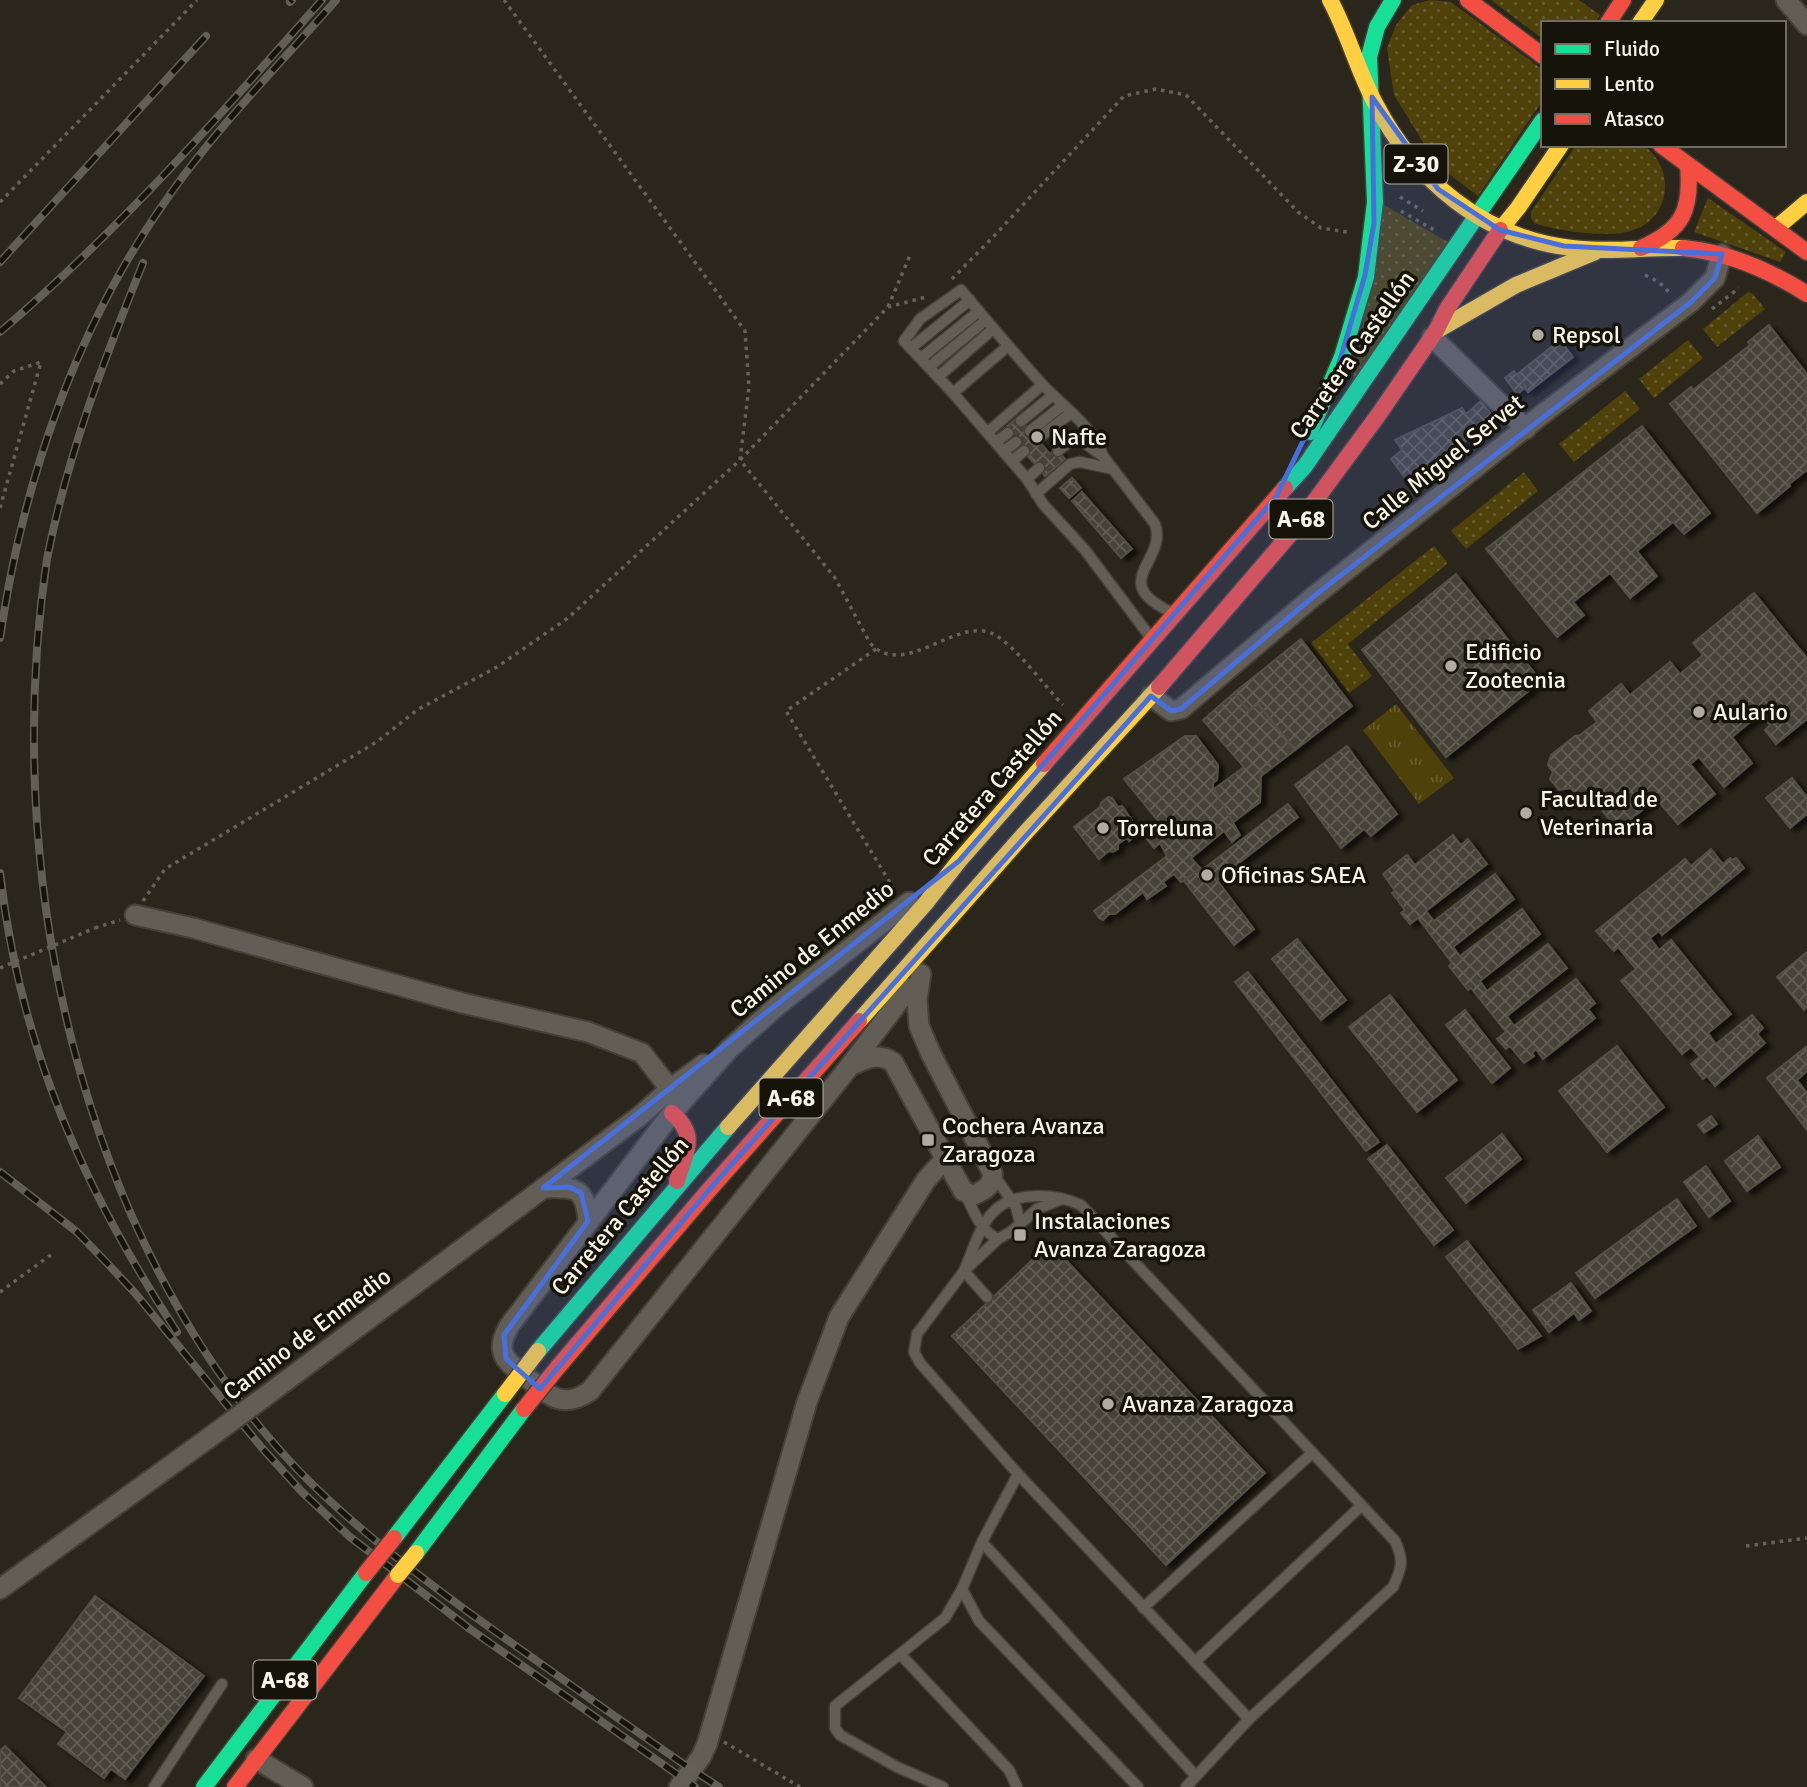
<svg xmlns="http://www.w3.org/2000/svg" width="1807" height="1787" font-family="Signika,sans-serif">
	<defs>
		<pattern id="grass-dots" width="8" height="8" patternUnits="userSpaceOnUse" patternTransform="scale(1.75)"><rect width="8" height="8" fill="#4e410a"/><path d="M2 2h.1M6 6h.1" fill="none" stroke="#685d2e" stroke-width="1.8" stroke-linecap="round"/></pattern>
		<pattern id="park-tufts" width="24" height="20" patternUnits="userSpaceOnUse" patternTransform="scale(1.75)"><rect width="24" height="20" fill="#4e410a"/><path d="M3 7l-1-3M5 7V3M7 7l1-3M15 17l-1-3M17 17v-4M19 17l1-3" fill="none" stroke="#685d2e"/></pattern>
		<pattern id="building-cross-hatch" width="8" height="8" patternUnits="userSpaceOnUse" patternTransform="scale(1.75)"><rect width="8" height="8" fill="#464237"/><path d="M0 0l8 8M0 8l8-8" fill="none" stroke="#615e54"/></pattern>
		<filter id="shadow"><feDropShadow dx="6" dy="3.5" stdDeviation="2" flood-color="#0009"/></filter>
	</defs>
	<rect width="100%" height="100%" fill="#2b261b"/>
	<g fill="url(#grass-dots)">
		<polygon points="1430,0 1451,2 1543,70 1543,100 1478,196 1437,165 1394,95 1387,48 1396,25 1412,5"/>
		<polygon points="1491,0 1579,0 1600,15 1595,23 1543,23 1543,39"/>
		<path d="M1576 145H1643C1677 169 1671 219 1631 231 1609 238 1555 231 1534 223L1531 218V212Z"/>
		<polygon points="1708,198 1786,252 1780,262 1694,232"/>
		<polygon points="1384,205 1448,242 1352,384"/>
		<polygon points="1748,292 1753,294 1765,309 1717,347 1703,329"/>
		<polygon points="1688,340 1703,358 1654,398 1639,379"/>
		<polygon points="1625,391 1640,409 1574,462 1559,444"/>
		<polygon points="1524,472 1538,491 1466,549 1451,531"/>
		<polygon points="1434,546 1447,562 1446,565 1348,644 1372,676 1349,693 1311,643"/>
	</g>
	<polygon fill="url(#park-tufts)" points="1396,704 1454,778 1419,804 1363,730"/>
	<g fill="url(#building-cross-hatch)" stroke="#534f45" stroke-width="2" filter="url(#shadow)">
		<polygon points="1769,325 1807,374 1807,470 1789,484 1790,486 1757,513 1670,404 1691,387 1693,390 1750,345 1748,342"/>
		<polygon points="1560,340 1573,357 1528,392 1515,376"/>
		<polygon points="1514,371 1526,387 1517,394 1505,378"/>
		<polygon points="1481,401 1494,418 1423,476 1420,474 1409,483 1391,459 1402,450 1395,440 1462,408 1466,414"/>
		<polygon points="1018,417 1050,454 1056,449 1065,459 1045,476 1004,429"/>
		<polygon points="1642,426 1710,513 1684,534 1673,522 1637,551 1657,576 1630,598 1610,573 1573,602 1584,615 1557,637 1486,549"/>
		<polygon points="1072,478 1081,488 1069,498 1060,488"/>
		<polygon points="1082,492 1132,549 1121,558 1072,501"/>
		<polygon points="1456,574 1541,681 1446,757 1362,650"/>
		<polygon points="1754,593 1807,658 1807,719 1776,744 1765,730 1770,725 1760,714 1732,737 1752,763 1724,787 1699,757 1690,764 1715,794 1678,824 1653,795 1644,802 1647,806 1618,830 1588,793 1580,799 1571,788 1559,790 1550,779 1553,772 1548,765 1551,755 1575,736 1580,735 1597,722 1589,711 1621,684 1630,695 1670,662 1680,674 1703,655 1693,643"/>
		<polygon points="1301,639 1352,706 1295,750 1258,704 1249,711 1234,693"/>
		<polygon points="1234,693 1249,711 1258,704 1295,750 1261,776 1260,802 1232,823 1214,789 1244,767 1203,720"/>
		<polygon points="1185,736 1196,736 1218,765 1217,780 1213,783 1213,787 1240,835 1232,842 1224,831 1191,858 1200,868 1184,881 1181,882 1174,874 1163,882 1166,886 1147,899 1143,892 1115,914 1109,914 1103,920 1099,918 1094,911 1167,856 1160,843 1154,848 1143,834 1159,822 1124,779"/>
		<polygon points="1347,746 1397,814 1371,836 1364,829 1341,848 1295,785"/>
		<polygon points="1792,778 1807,797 1807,814 1790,828 1766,798"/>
		<polygon points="1108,797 1112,798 1118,807 1122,806 1140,832 1129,841 1127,838 1118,844 1118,849 1113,852 1109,851 1099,859 1074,827 1100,807 1101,803"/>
		<polygon points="1288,804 1298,817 1217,880 1254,929 1234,945 1184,881 1200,868 1202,870"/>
		<polygon points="1453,835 1461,845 1468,839 1487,864 1426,911 1434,921 1495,874 1514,899 1453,947 1460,956 1522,909 1540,934 1480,981 1487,991 1548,944 1567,968 1507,1016 1514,1026 1576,979 1595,1003 1588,1009 1595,1018 1543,1059 1536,1049 1532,1053 1534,1056 1524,1063 1510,1046 1506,1049 1497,1039 1506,1032 1471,988 1468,990 1449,966 1452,963 1418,918 1410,924 1401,913 1405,910 1392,893 1395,891 1383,874 1407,855 1415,865"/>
		<polygon points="1711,849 1723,864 1730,858 1732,860 1736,858 1744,868 1662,935 1659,931 1650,938 1659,950 1671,940 1731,1014 1708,1033 1716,1044 1752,1015 1763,1028 1757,1034 1765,1043 1715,1086 1707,1076 1703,1079 1691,1064 1700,1057 1691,1047 1682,1054 1621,981 1636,969 1618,947 1614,951 1596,931 1685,859 1691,866"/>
		<polygon points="1297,939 1346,1000 1321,1020 1272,959"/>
		<polygon points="1807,952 1807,1007 1804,1010 1777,977"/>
		<polygon points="1248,972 1379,1142 1366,1151 1235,982"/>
		<polygon points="1390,995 1457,1080 1417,1112 1349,1027"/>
		<polygon points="1465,1010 1510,1068 1492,1083 1446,1025"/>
		<polygon points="1617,1046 1664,1107 1607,1152 1559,1091"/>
		<polygon points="1807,1046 1807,1071 1797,1080 1807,1093 1807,1130 1767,1078"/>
		<polygon points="1711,1116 1717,1124 1704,1133 1698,1125"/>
		<polygon points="1502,1134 1521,1159 1466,1203 1446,1178"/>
		<polygon points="1758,1136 1780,1167 1747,1191 1725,1161"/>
		<polygon points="1387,1145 1453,1230 1434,1245 1368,1159"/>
		<polygon points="1706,1166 1730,1201 1709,1217 1684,1182"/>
		<polygon points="1677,1199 1696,1226 1595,1298 1576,1273"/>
		<polygon points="1467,1241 1541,1336 1518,1349 1446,1257"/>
		<polygon points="1050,1243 1265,1473 1166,1565 952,1336"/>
		<polygon points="1571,1283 1591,1311 1579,1320 1574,1313 1549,1332 1533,1310"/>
		<polygon points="95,1596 204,1676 125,1779 111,1769 104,1778 58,1744 67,1732 19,1698"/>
		<polygon points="5,1746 46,1787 0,1787 0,1751"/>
	</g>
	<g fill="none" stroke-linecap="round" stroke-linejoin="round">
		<defs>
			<g id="lane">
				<polyline points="911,348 970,300"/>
				<polyline points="921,358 979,311"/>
				<polyline points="929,367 986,320"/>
				<polyline points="938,377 993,329"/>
				<polyline points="953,393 1008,346"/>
				<polyline points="1021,421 1053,395"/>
				<polyline points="1030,431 1063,405"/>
				<polyline points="988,432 1042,385"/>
				<polyline points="1037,439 1071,413"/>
				<polyline points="996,442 1008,433"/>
				<polyline points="1004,451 1016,442"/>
				<path d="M1058 451C1082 429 1081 444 1103 456"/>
				<polyline points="1012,461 1024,451"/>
				<polyline points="1027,479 1039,468"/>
				<polyline points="1036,494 1070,464 1080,462 1113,469"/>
				<path d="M1148 634 1085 550 1043 504 1027 479 953 393 904 341 920 319 961 290C987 321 1013 352 1040 382 1061 405 1093 426 1103 456L1155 524C1168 561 1108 581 1169 611"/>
				<polyline points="994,1175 1016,1207 1020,1223"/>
				<path d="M965 1194C974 1211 980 1231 998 1239"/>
				<polyline points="1062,1199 1037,1209 1012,1231 998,1239 964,1271 917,1334 914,1352 920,1363 1018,1474 1249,1719"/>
				<path d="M964 1271C981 1231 986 1196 1038 1196 1052 1196 1068 1199 1081 1205L1395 1541C1404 1560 1402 1568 1393 1587L1249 1719 1186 1787"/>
				<polyline points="964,1271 987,1297"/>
				<polyline points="982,1542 1195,1775"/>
				<polyline points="962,1589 979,1621 1138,1787"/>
				<polyline points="1143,1608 1312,1453"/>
				<polyline points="901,1655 1009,1770 1017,1787"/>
				<polyline points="1195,1662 1361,1506"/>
				<polyline points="154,1787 222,1684"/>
				<polyline points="943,1787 897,1767 840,1735 835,1728 835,1706 945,1618 962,1589 982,1542 1018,1474"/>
			</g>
			<g id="street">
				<polyline points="1786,0 1807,25"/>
				<polyline points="1432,337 1526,429"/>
				<polyline points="1151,696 1171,711 1181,709 1313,597 1544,413 1691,302 1715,278 1722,254"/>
				<polyline points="135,915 193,928 462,1003 588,1032 642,1053 670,1089"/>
				<path d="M909 988 849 1067 590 1391C562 1410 548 1395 526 1377 518 1370 507 1364 503 1353 500 1343 505 1334 509 1326L672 1113 729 1049 778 1005 909 902"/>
				<path d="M850 1066C865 1059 877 1052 893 1062L963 1191 973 1195C984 1191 994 1185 992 1172L931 1054 919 1026 917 999 921 974"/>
				<path d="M543 1188C575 1187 585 1186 588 1221"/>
				<polyline points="259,1401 641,1115 670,1089 704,1064"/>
				<polyline points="0,1589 210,1437"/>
				<polyline points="256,1759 303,1787"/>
				<polyline points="679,1787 701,1757 707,1744 807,1402 839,1317 926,1180 945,1159"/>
			</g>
			<g id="fast">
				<polyline points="1476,217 1543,120"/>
				<polyline points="1310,432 1342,357 1366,277 1375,202 1369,57 1377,27 1393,0"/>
				<polyline points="1285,488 1305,466 1476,217"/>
				<polyline points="538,1351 728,1127"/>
				<polyline points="394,1538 505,1394"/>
				<polyline points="416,1553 524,1409"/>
				<polyline points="204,1787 366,1573"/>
			</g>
			<g id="slow">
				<path d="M1330 0C1348 33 1357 69 1375 103 1415 180 1483 238 1572 248 1609 253 1646 247 1683 248"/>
				<polyline points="1640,23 1656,0"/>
				<polyline points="1776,228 1807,202"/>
				<polyline points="1500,230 1518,208 1561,145"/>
				<polyline points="1436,331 1516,285 1595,252"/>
				<polyline points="859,1021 1027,831 1159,687"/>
				<polyline points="728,1127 925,904 959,861 1044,764"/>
			</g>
			<g id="jam">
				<polyline points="1468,0 1543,56"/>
				<polyline points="1608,23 1623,0"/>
				<polyline points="1661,145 1807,252"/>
				<path d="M1641 248C1683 230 1692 210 1688 165"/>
				<path d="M1683 248C1729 252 1769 270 1807 294"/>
				<polyline points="1159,687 1292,532 1379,414 1436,331 1447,309 1500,230"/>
				<polyline points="1044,764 1285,488"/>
				<path d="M672 1113C699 1136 685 1152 677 1181"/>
				<polyline points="558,1367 709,1190 859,1021"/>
				<polyline points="235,1787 398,1575"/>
			</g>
		</defs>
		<use href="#lane" stroke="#444038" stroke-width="13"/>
		<use href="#street" stroke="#444038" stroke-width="23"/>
		<use href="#fast" stroke="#444038" stroke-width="19"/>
		<use href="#slow" stroke="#444038" stroke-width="19"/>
		<use href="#jam" stroke="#444038" stroke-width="19"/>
		<g stroke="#66625b" stroke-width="3.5" stroke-dasharray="3.5 5" stroke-linecap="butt">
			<path d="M504 0 745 331 749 387 740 460 835 578 870 643C903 680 955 618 991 633 1013 642 1045 687 1063 705"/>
			<polyline points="1400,197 1423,211"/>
			<polyline points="0,202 197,0"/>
			<polyline points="1401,211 1436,231"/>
			<polyline points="1645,275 1659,282 1672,295"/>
			<polyline points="952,279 995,235 1124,96 1156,89 1186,95 1298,212 1321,228 1347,232"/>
			<polyline points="888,307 911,253"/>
			<polyline points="1712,309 1739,288"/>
			<polyline points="0,384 14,371 41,362 0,508"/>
			<polyline points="876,649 786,711 895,891"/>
			<polyline points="143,901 165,869 378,741 417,710 497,667 568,618 740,460 888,307 926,297"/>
			<polyline points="95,928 120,920"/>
			<polyline points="0,1292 52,1254"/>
			<polyline points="1746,1546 1807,1538"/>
			<polyline points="724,1742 800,1787"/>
		</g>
		<use href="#lane" stroke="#625e56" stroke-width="10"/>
		<use href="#street" stroke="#625e56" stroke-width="19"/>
		<use href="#fast" stroke="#16e098" stroke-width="16"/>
		<use href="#slow" stroke="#ffcf43" stroke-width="16"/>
		<use href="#jam" stroke="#f24e42" stroke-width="16"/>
		<defs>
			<g id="rail">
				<polyline points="290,2 292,0"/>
				<polyline points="0,262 206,36"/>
				<path d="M143 263C104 360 67 456 47 559 0 869 79 1242 300 1472 352 1525 411 1570 471 1614 541 1664 611 1714 682 1763L719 1787"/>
				<path d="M0 332C118 232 220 115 322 0"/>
				<path d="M0 638C23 479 77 324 171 193 220 124 281 63 336 0"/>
				<path d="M0 873C20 1046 82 1187 177 1332"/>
				<polyline points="0,1172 77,1232 106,1262 135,1293 262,1448 302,1492 350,1537 470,1629 695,1787"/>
			</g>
		</defs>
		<use href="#rail" stroke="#626056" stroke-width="8"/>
		<use href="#rail" stroke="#16130a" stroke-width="5" stroke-dasharray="16" stroke-linecap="butt"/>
		<defs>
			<polyline id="street-bridge" points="210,1437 259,1401"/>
			<g id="slow-bridge">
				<polyline points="505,1394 538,1351"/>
				<polyline points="398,1575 416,1553"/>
			</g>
			<g id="jam-bridge">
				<polyline points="524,1409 558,1367"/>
				<polyline points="366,1573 394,1538"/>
			</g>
		</defs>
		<use href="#street-bridge" stroke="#444038" stroke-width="23" stroke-linecap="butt"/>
		<use href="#slow-bridge" stroke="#444038" stroke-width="19" stroke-linecap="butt"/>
		<use href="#jam-bridge" stroke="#444038" stroke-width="19" stroke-linecap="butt"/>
		<polyline stroke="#66625b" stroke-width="3.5" stroke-dasharray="3.5 5" stroke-linecap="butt" points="0,968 95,928"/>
		<use href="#street-bridge" stroke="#625e56" stroke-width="19"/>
		<use href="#slow-bridge" stroke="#ffcf43" stroke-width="16"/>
		<use href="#jam-bridge" stroke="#f24e42" stroke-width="16"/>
	</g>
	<path fill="#496fdb" fill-opacity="0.2" stroke="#496fdb" stroke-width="5" stroke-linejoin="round" d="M1372 97 1438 189 1500 230 1564 246 1722 254 1715 278 1691 302 1313 597 1181 709 1171 711 1151 696 709 1190 540 1389 506 1359 504 1335 588 1221 581 1193 569 1187 543 1188 959 861 1276 497 1337 370 1365 275 1374 223Z"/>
	<g fill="#b0aca0" stroke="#16130a" stroke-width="2.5">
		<circle cx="1538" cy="335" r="7"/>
		<circle cx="1037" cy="437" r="7"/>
		<circle cx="1451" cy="666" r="7"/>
		<circle cx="1699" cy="712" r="7"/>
		<circle cx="1526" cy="813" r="7"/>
		<circle cx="1103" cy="828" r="7"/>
		<circle cx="1207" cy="875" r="7"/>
		<rect x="921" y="1133" width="14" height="14" rx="3.5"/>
		<rect x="1013" y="1228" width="14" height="14" rx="3.5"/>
		<circle cx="1108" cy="1404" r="7"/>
	</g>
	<g text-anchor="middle" stroke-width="7" stroke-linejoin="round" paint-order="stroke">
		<g fill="#16130a" stroke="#b4b0a5" stroke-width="2">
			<rect x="1384.5" y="144.5" width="63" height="39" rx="5"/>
			<rect x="1269.5" y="499.5" width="63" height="39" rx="5"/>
			<rect x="759.5" y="1078.5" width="63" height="39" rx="5"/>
			<rect x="253.5" y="1660.5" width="63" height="39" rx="5"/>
		</g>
		<g font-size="23" font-weight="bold" fill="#f8f4e7">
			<text x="1416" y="172">Z-30</text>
			<text x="1301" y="527">A-68</text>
			<text x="791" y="1106">A-68</text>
			<text x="285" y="1688">A-68</text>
		</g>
		<g font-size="24" fill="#f8f4e7" stroke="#16130a" text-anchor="start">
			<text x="1552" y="343">Repsol</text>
			<text x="1051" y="445">Nafte</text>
			<text x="1465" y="660">Edificio<tspan x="1465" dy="28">Zootecnia</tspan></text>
			<text x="1713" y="720">Aulario</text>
			<text x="1540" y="807">Facultad de<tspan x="1540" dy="28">Veterinaria</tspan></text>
			<text x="1117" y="836">Torreluna</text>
			<text x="1221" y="883">Oficinas SAEA</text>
			<text x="942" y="1134">Cochera Avanza<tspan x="942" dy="28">Zaragoza</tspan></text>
			<text x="1034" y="1229">Instalaciones<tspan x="1034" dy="28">Avanza Zaragoza</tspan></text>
			<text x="1122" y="1412">Avanza Zaragoza</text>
		</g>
		<g font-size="24" fill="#f8f4e7" stroke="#16130a">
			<text transform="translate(1352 355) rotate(-55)" y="8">Carretera Castellón</text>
			<text transform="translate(1443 462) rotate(-39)" y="8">Calle Miguel Servet</text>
			<text transform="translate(992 788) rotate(-49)" y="8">Carretera Castellón</text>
			<text transform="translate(812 949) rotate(-39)" y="8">Camino de Enmedio</text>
			<text transform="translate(620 1216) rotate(-50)" y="8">Carretera Castellón</text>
			<text transform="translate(307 1334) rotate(-37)" y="8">Camino de Enmedio</text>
		</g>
	</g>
	<rect x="1541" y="21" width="245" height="126" fill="#16130a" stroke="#706d62" stroke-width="2"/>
	<rect x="1555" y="44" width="35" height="10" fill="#16e098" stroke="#706d62" stroke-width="2"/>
	<text x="1604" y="56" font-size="21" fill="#f8f4e7">Fluido</text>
	<rect x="1555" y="79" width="35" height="10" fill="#ffcf43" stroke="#706d62" stroke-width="2"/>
	<text x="1604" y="91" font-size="21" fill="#f8f4e7">Lento</text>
	<rect x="1555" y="114" width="35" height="10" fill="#f24e42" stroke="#706d62" stroke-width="2"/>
	<text x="1604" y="126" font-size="21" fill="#f8f4e7">Atasco</text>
</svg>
